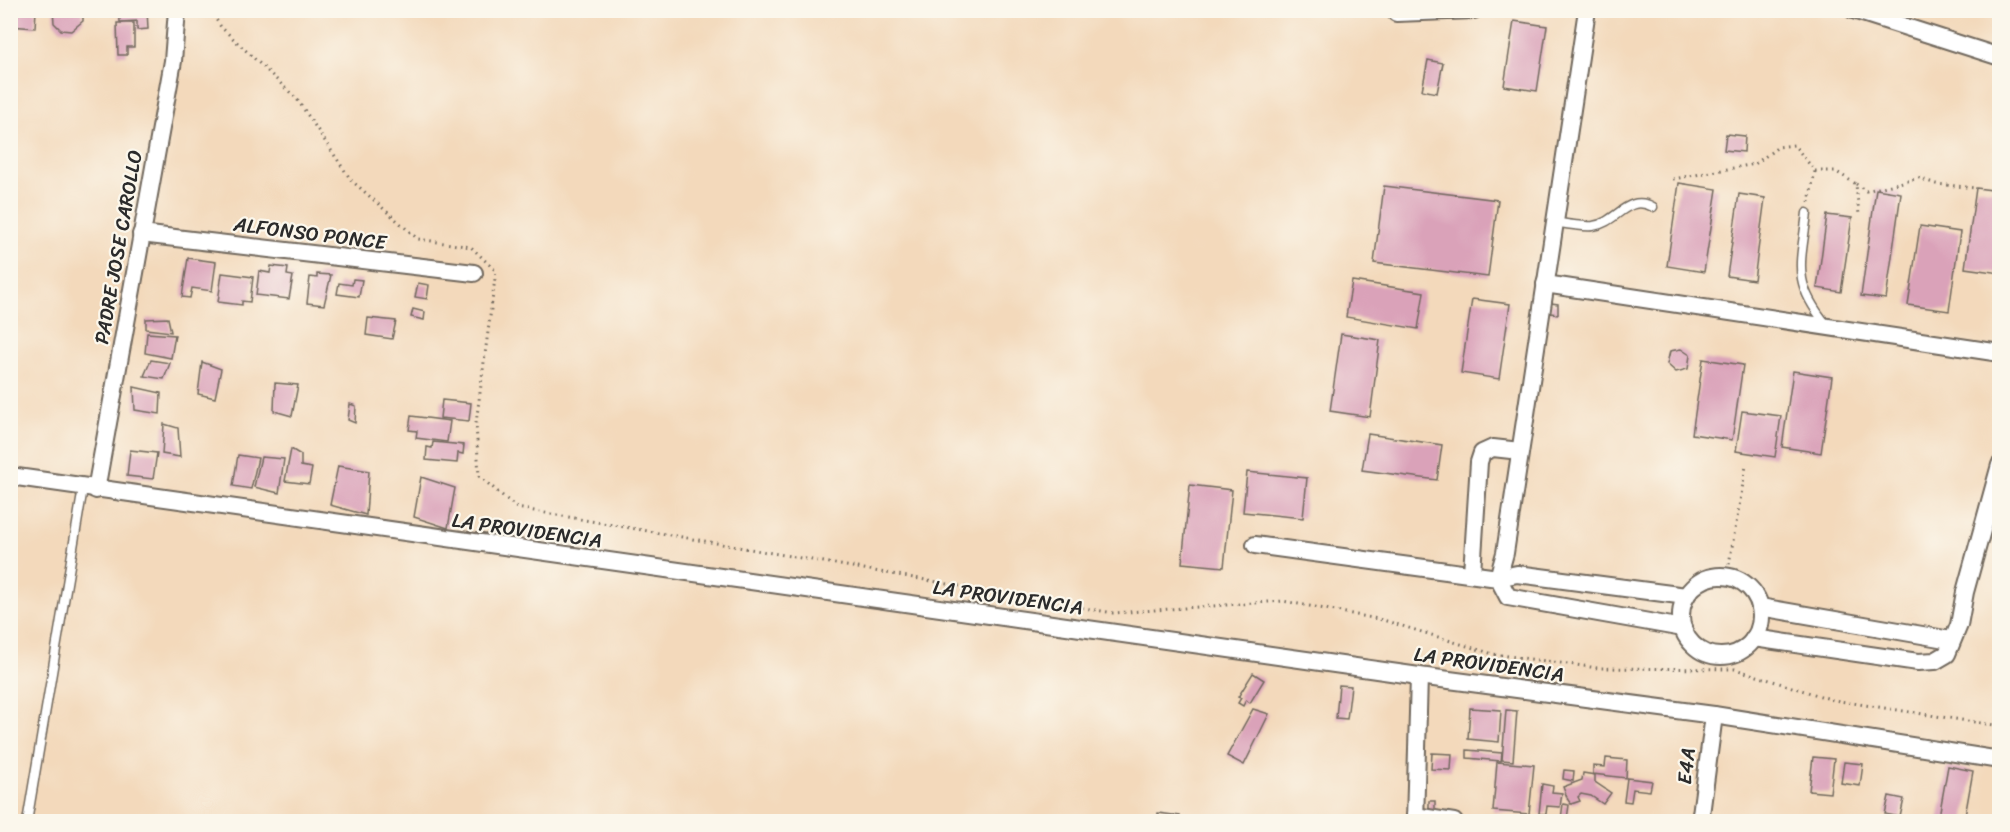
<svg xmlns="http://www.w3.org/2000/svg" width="2010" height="832" font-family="Sriracha,sans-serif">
	<rect width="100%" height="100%" fill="#fbf7ec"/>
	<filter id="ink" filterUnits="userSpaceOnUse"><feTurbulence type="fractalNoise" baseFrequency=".0167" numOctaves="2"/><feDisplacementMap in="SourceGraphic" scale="12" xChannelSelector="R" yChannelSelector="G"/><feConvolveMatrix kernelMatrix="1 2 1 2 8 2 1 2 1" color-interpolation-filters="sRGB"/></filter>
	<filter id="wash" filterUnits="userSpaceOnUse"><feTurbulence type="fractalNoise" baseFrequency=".008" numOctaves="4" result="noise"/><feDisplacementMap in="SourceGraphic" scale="24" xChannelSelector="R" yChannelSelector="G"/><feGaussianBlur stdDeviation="1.35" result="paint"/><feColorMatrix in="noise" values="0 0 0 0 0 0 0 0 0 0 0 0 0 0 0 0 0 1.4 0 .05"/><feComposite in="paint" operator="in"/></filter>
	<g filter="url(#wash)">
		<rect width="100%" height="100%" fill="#f3d9bb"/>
		<g id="blocks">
			<g fill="#daa2b9">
				<polygon points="10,10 36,10 35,28 10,26"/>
				<polygon points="53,10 83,10 83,21 71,31 61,30 54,23"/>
				<polygon points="119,10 147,10 148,29 137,30 137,21 120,22"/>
				<polygon points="1514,21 1547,26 1537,91 1504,86"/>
				<polygon points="117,23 134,23 134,47 127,47 127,55 118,55"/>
				<polygon points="1428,60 1443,63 1437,93 1422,90"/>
				<polygon points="1726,134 1745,136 1744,152 1724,150"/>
				<polygon points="1679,183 1717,189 1704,272 1667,266"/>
				<polygon points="1384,186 1498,200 1488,277 1374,263"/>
				<polygon points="1976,188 2000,191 2000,273 1965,268"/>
				<polygon points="1876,189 1901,193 1886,299 1861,296"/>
				<polygon points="1739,194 1765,198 1754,280 1727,276"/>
				<polygon points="1827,215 1852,218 1841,292 1817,288"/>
				<polygon points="1920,226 1960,232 1949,311 1908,305"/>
				<polygon points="188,258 216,262 212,291 192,288 190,298 182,297"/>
				<polygon points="271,266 288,268 287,275 293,276 289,299 256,295 259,271 270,273"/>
				<polygon points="222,273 253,277 250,302 242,301 242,305 218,302"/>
				<polygon points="317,274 331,275 324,305 307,303 310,277 317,278"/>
				<polygon points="353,279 362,280 359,297 337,294 339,283 352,285"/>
				<polygon points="1352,281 1424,292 1418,329 1346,317"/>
				<polygon points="418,283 429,285 427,299 415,297"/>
				<polygon points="1472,299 1510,304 1499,379 1461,373"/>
				<polygon points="1551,303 1558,304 1558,314 1550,313"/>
				<polygon points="413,309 425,312 424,320 411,317"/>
				<polygon points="168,318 171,332 146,329 146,319"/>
				<polygon points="368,318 396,321 392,339 366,335"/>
				<polygon points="147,333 175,335 171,358 145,353"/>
				<polygon points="1341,334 1380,340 1370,417 1330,411"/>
				<polygon points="1681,349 1690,355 1688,369 1676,372 1667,364 1670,351"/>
				<polygon points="1703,359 1743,365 1732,440 1692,434"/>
				<polygon points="151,360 170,363 164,379 144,376"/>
				<polygon points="202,362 221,369 215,398 198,394"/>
				<polygon points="1793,371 1832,377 1821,453 1782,447"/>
				<polygon points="275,383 298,385 292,416 274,411"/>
				<polygon points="134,387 161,393 160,414 135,410"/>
				<polygon points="442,400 471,403 469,421 440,418"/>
				<polygon points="350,404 356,406 355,423 348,420"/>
				<polygon points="1742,411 1781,416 1775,457 1736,451"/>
				<polygon points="411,416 450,421 447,442 416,438 417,431 409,430"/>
				<polygon points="164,424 178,428 180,457 162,454"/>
				<polygon points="1368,434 1442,445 1437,480 1362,470"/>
				<polygon points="433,442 464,445 463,454 458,453 457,463 426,460 427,447 432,448"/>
				<polygon points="291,449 301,455 301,466 312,468 309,484 285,481"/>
				<polygon points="130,450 157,453 153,479 127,476"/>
				<polygon points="238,455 258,458 251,489 233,486"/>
				<polygon points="261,457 284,459 279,493 254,487"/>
				<polygon points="338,466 369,471 366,515 330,505"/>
				<polygon points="1247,472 1307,478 1303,518 1243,512"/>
				<polygon points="421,477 455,488 448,528 414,517"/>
				<polygon points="1190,485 1232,490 1224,567 1182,563"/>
				<polygon points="1253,673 1264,680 1250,703 1246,700 1243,706 1238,703 1241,698 1238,697"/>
				<polygon points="1339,685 1351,686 1347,719 1336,718"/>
				<polygon points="1470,708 1501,710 1499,742 1468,739"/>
				<polygon points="1253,709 1269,714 1244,765 1227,756"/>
				<polygon points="1506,710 1517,711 1513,761 1502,760"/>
				<polygon points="1467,750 1502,753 1501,761 1467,758"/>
				<polygon points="1432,753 1452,754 1451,770 1431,769"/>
				<polygon points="1813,757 1834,759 1830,793 1809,791"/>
				<polygon points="1606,758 1627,760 1626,778 1593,774 1593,766 1605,767"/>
				<polygon points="1497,762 1534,765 1529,814 1493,811"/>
				<polygon points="1844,762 1863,764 1860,786 1841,783"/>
				<polygon points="1948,766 1973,771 1964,822 1938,822"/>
				<polygon points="1564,770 1574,771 1573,781 1563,779"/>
				<polygon points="1583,773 1595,775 1595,782 1611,793 1603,804 1591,796 1581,794 1578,797 1580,801 1571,804 1568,800 1563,787 1582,780"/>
				<polygon points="1627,778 1652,781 1650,791 1633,789 1631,802 1624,801"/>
				<polygon points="1542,784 1553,786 1552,792 1562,793 1560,807 1547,806 1546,814 1539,814"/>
				<polygon points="1889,796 1904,799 1900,817 1885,814"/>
				<rect x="1429" y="801" width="6" height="11"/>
				<polygon points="1563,804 1569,805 1567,819 1561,819"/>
				<polygon points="1158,813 1180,816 1179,822 1157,822"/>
			</g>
		</g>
	</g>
	<g filter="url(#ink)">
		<use href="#blocks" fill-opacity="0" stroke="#71685d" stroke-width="1.5"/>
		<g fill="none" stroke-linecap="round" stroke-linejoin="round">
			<defs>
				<g id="service">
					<path d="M1807 213C1801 264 1791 281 1826 324"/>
					<path d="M1554 222C1566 224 1581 227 1593 226 1617 223 1627 193 1653 207"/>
					<polyline points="27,822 83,488"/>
				</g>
				<g id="minor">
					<polyline points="1587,10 1505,553 1498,578 1508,597 1683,628"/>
					<polyline points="1853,10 2000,57"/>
					<polyline points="1396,13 1474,10"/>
					<polyline points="141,234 474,273"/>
					<polyline points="1545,284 2000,353"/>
					<polyline points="10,476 1419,676 1714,715 2000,760"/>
					<polyline points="96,490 173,61 177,10"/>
					<polyline points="1255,545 1498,578 1517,574 1686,596"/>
					<polyline points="1472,573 1479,462 1482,453 1493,448 1520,451"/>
					<circle cx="1721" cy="616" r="40"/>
					<polyline points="1760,607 1951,640"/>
					<polyline points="1754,638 1918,662 1935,661 1947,654 1959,625 1965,592 2000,465"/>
					<polyline points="1415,816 1454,822"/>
					<polyline points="1415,822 1419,676"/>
					<polyline points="1700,822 1714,715"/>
				</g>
			</defs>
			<use href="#service" stroke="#71685d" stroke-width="11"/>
			<use href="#minor" stroke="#71685d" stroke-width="20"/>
			<g stroke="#71685d" stroke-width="3" stroke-dasharray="1.5 4.5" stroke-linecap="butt">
				<polyline points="210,10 221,27 297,99 351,180 418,239 471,247 496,271 476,423 479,476 517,508 1113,613 1283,601 1383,620 1493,654 1598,668 1735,669 1833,700 2000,726"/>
				<polyline points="1815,171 1835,171 1856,184 1859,215"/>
				<polyline points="1673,179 1755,164 1778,147 1794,145 1815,171 1809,202"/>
				<polyline points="1856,184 1866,191 1919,178 1936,184 1976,188"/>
				<polyline points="1727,576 1746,466"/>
			</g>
			<use href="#service" stroke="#fff" stroke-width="8"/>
			<use href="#minor" stroke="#fff" stroke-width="16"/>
		</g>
	</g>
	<g text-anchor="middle" stroke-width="4.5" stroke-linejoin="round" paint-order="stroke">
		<g font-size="20" fill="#2b2b2b" stroke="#fbf7ec">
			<text transform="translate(310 233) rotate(7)" y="7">ALFONSO PONCE</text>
			<text transform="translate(118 247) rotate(-80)" y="7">PADRE JOSE CAROLLO</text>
			<text transform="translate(527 530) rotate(8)" y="7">LA PROVIDENCIA</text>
			<text transform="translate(1008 597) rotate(8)" y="7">LA PROVIDENCIA</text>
			<text transform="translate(1489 664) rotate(8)" y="7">LA PROVIDENCIA</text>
			<text transform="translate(1686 766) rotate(-83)" y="7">E4A</text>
		</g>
	</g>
	<rect width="2010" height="832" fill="none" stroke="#fbf7ec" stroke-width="36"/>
</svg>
